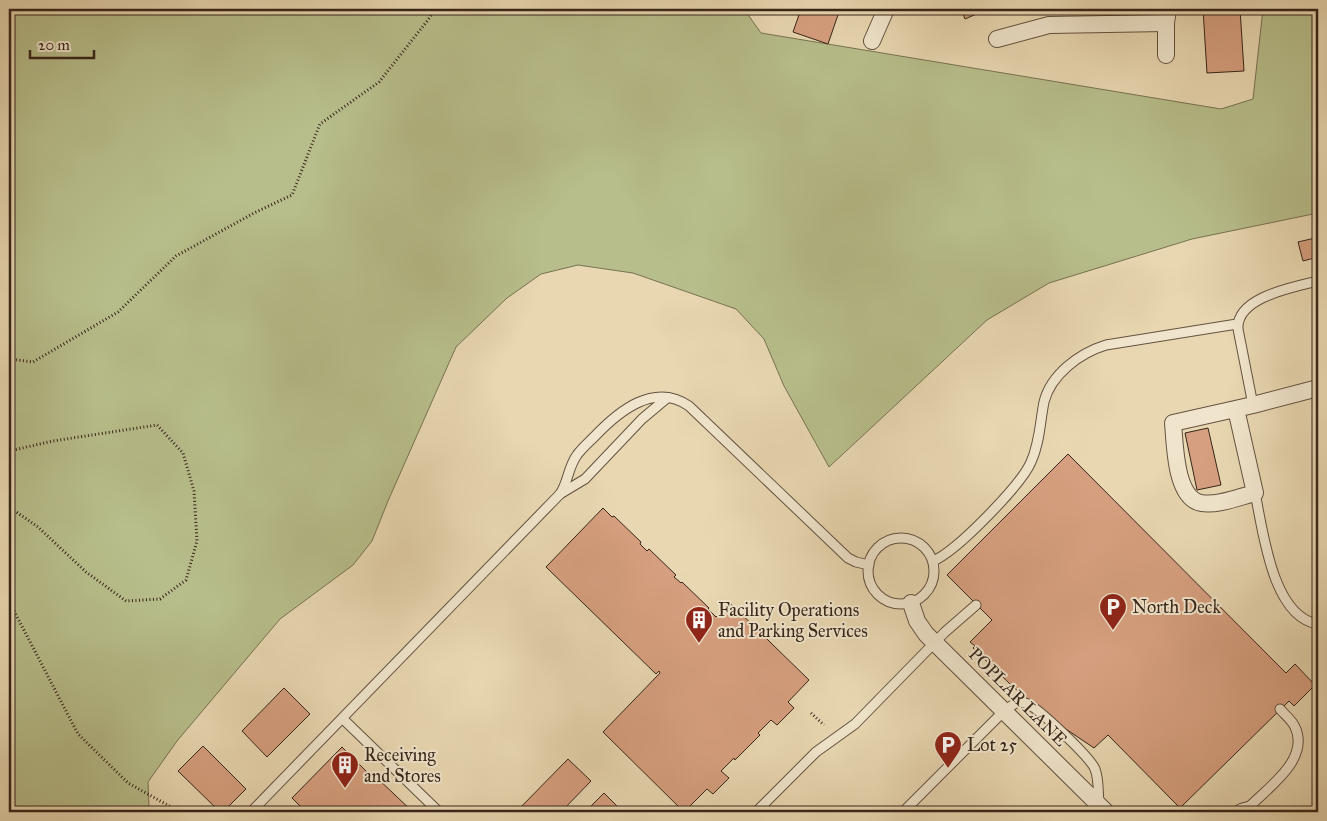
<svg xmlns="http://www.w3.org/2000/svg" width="1327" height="821" font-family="'IM FELL Great Primer',serif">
	<rect width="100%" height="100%" fill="#e8d7b1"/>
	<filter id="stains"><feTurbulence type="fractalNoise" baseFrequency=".004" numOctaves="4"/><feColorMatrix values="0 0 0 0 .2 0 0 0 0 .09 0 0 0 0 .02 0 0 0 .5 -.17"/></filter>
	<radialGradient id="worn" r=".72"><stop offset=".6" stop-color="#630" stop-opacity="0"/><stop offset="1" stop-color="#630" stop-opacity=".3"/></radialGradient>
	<polygon fill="#b7be8b" stroke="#777252" points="9,9 744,9 761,33 1221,109 1253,99 1263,9 1318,9 1318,213 1192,239 1049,283 987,320 829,467 784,386 764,339 736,309 633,273 578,265 541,274 507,298 456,347 388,501 372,541 353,565 280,619 177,741 148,782 149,807 153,812 9,812"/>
	<g fill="#d69f7f" stroke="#37251a">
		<polygon points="801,9 840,9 828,44 793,32"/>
		<polygon points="961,9 988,9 965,19"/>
		<polygon points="1203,9 1240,9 1244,71 1207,73"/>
		<polygon points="1315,238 1318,257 1303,261 1298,242"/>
		<polygon points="1208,428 1221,485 1197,490 1185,433"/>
		<polygon points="1068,454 1286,673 1295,664 1315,685 1294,706 1289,701 1180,808 1108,735 1094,748 1051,719 1011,685 973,648 975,646 970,642 992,620 947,575"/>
		<polygon points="603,508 612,517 614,516 641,542 640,544 647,551 649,549 676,575 674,577 681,583 682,582 709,608 708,609 716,617 730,603 809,680 788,702 794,708 777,725 771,720 758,733 760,735 735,760 734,758 721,771 729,778 713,794 707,789 684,812 603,732 660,673 659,671 656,674 546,567"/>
		<polygon points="284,688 310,714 267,757 242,731"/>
		<polygon points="203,746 246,789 223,812 220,812 178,771"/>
		<polygon points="342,747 374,779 376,777 413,812 306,812 292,798"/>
		<polygon points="568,759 591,781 561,812 516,812"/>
		<polygon points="604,793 623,812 585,812"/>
	</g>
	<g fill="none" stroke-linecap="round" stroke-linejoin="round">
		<defs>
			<g id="lane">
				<path d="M667 398 642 419 585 479 560 494C568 483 568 467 577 455 582 448 589 442 595 436 619 411 654 382 689 406L848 558 856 562 869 565"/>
				<path d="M1253 405 1238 329C1236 297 1294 287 1318 281"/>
				<path d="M1255 493C1263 530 1272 617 1318 624"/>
				<circle cx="901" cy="571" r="33"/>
				<path d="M933 561C957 551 1021 485 1031 462 1040 442 1040 422 1044 402 1051 374 1080 353 1106 345L1237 324"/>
				<polyline points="343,719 439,812"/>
				<polyline points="251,812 560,494"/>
				<polyline points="756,812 816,752 855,724 945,632 976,605"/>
				<path d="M903 812 1004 711 1017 702C1020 702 1024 702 1028 704 1040 710 1090 757 1095 769 1099 779 1098 793 1099 804"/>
				<polyline points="1235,812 1242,808 1250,806"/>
				<path d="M1248 812 1250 806C1269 787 1310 759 1295 727 1292 720 1285 715 1280 709"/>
			</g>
			<g id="street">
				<polyline points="997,39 1049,25 1166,23"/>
				<polyline points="872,41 886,9"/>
				<polyline points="1166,55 1166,23 1168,9"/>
				<path d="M1236 409 1255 493C1239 497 1217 506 1201 503 1175 498 1175 444 1173 423L1253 405 1318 388"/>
				<polyline points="911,603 917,621 926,634 1106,812"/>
			</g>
		</defs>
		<use href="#lane" stroke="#635240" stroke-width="11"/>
		<use href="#street" stroke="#635240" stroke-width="18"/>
		<g stroke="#37251a" stroke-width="3" stroke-dasharray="1 2.5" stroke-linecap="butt">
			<polyline points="9,359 33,362 118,312 176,256 254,213 292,195 320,124 379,82 428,20 435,9"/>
			<polyline points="9,451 53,441 157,425 183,453 194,491 197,541 186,580 160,599 126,601 86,572 38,527 9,507"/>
			<polyline points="9,606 14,611 78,734 128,783 180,812"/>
			<polyline points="811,713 824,725"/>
		</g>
		<use href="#lane" stroke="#f0e5cc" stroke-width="9"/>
		<use href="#street" stroke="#f0e5cc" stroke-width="16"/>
	</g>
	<defs>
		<symbol id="parking-pin" viewBox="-11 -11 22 30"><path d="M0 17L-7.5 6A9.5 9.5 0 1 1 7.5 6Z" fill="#8f2418" stroke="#f0e5cc"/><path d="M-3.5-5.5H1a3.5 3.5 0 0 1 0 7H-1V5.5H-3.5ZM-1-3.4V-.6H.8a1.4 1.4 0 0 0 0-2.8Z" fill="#fff"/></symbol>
		<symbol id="building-pin" viewBox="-11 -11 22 30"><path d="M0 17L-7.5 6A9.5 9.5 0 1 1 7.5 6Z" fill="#8f2418" stroke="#f0e5cc"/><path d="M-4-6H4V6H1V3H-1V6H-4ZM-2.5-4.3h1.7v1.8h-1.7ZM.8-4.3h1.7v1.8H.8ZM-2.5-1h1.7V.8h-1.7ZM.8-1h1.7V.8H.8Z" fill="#fff"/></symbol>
	</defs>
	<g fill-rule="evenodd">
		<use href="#parking-pin" x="1097" y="591" width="32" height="43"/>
		<use href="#building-pin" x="683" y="604" width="32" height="43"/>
		<use href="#parking-pin" x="932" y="729" width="32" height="43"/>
		<use href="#building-pin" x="329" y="749" width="32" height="43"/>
	</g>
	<g text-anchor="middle" stroke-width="4" stroke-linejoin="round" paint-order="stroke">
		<g font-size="18" fill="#37251a" stroke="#f0e5cc" text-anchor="start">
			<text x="1132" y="613">North Deck</text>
			<text x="718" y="616">Facility Operations<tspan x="718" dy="21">and Parking Services</tspan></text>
			<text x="967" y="751">Lot 25</text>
			<text x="364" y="761">Receiving<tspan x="364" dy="21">and Stores</tspan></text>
		</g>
		<g font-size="18" fill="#37251a" stroke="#f0e5cc">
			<text transform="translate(1018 697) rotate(45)" y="6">POPLAR LANE</text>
		</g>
	</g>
	<rect width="1327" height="821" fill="none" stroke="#e8d7b1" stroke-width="30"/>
	<rect x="10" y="10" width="1307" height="801" fill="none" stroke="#37251a" stroke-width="2.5"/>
	<rect x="15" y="15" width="1297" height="791" fill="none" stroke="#37251a"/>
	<path d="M30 50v8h64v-8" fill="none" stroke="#37251a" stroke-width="2.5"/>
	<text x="38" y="50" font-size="15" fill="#37251a" stroke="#f0e5cc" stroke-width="4" paint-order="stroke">20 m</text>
	<rect width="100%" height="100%" filter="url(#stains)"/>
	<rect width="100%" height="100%" fill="url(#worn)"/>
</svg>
